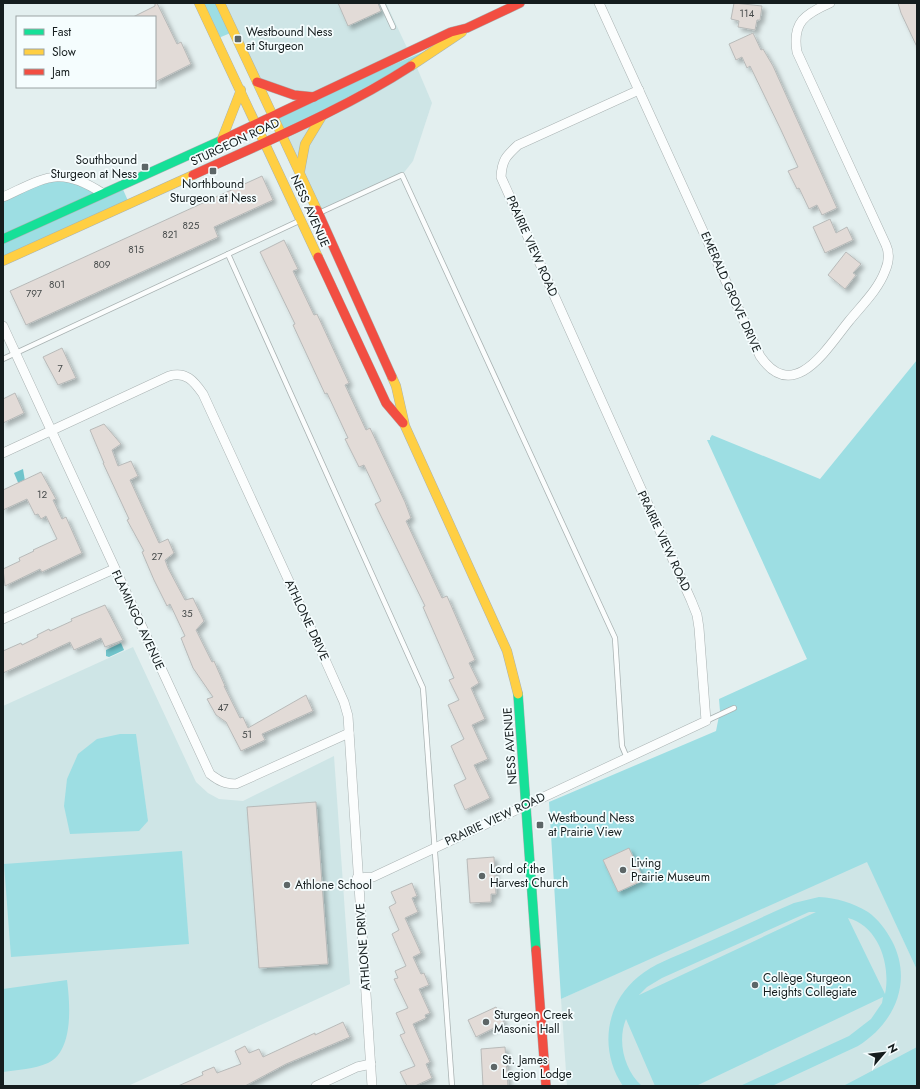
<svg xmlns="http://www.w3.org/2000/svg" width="920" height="1089" font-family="Jost,sans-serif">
	<defs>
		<filter id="shadow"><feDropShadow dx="3.5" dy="3.5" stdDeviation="2" flood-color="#0004"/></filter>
	</defs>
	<rect width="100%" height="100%" fill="#e3efef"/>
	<g fill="#cee5e6">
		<polygon points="220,3 386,3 409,52 314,97 257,82"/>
		<polygon points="415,63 432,103 413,161 402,175 319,214 282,133"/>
		<polygon points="133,647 196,782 208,793 219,799 243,801 334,756 350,984 128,1086 3,1086 3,706"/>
		<polygon points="866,858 917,970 917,1086 567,1086 561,999"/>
	</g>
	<g fill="#9ddee3" fill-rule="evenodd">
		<polygon points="199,3 220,3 233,32 216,39"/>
		<polygon points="454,39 282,133 274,115"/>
		<polygon points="62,176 102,193 121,185 129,203 3,261 3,197"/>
		<polygon points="917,360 917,970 867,862 561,999 549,802 716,731 720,711 719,699 807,659 707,440 710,440 710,438 712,435 820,479"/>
		<polygon points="120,734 136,734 148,821 139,831 70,834 64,806 67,779 78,754 97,739"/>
		<polygon points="182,851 189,944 11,957 4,864"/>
		<path d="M819 897C837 898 853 903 868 912 878 919 886 930 892 941 913 981 895 1023 858 1046L772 1086H740L849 1036 871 1019 882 1003 883 997 696 1086H655L626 1019C617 1041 624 1070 642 1086H623C599 1051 605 1004 638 977 653 964 674 957 692 949 726 934 760 918 794 903ZM809 912H816L639 995 647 987 662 978ZM848 918C879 926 891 966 885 994Z"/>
		<path d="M67 980C70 1003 74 1051 48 1063 34 1069 18 1070 3 1072V989Z"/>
		<polygon points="917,1047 917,1086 843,1086 849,1083"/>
	</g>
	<g fill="#70c4cb">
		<polygon points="23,469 25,481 22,492 14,473"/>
		<polygon points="121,643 124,650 109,657 106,656 106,650"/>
	</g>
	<g fill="#e2dbd7" stroke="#b8bab9" filter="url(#shadow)">
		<polygon points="155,3 157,3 177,44 181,42 191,64 155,82 155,17 133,17 155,6"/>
		<polygon points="338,3 378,3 381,11 348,26"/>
		<polygon points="734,3 762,6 760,20 757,20 755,30 738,27 739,21 731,19"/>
		<polygon points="898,3 917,3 917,47 901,13"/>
		<polygon points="753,33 761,50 763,49 773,66 837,208 822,215 817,205 809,209 799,188 797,189 788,171 798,167 781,130 750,66 747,68 742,57 736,60 729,44"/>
		<polygon points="262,176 273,200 214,227 218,237 26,325 10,291"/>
		<polygon points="830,219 836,233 847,227 853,240 825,253 813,227"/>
		<polygon points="284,240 298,269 293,271 314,315 317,314 349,383 345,385 366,430 370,428 405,502 411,518 406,521 442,598 447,596 475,660 469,663 479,683 471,688 485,719 472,725 488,759 474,765 490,798 465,810 454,785 466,779 451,746 464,739 448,705 459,700 449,680 454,678 423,607 425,606 375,504 381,501 364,465 359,467 345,439 348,438 327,393 325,394 293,325 295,324 260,252"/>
		<polygon points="846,252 861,264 853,273 856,275 845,289 828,275"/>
		<polygon points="62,348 76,378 58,385 43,357"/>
		<polygon points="15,393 24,413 3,423 3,399"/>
		<polygon points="104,424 121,444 112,450 118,466 131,461 138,476 130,480 159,543 168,539 174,553 165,560 168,568 185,600 193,598 204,621 196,630 212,662 214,661 225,686 224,686 240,718 243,717 248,728 306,695 313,711 262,734 265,740 241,751 226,722 216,715 207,699 213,697 193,668 181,638 185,636 170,604 167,606 154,580 142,552 144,551 127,520 129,519 103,463 104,463 90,430"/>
		<polygon points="41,472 56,499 53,500 62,519 66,517 82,553 42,572 40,569 5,586 3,569 20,561 19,558 34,551 33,550 57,539 46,516 41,519 38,514 35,515 27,499 3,510 3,490"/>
		<polygon points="105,605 123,640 105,647 101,638 74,650 70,642 3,673 3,651 21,643 22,645 38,637 37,635 49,629 50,631 72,621 71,619"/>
		<polygon points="316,802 328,964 259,968 247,807"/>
		<polygon points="629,848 644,880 618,892 603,860"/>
		<polygon points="494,857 496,894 491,894 491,902 470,903 467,859"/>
		<polygon points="412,883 417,896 412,898 418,912 405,918 421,953 413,957 421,974 424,973 429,985 419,989 430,1013 425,1015 426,1018 413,1024 430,1062 426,1064 432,1078 415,1086 407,1086 400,1072 415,1066 400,1035 405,1033 396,1013 408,1008 394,979 398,978 395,971 406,966 392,934 399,930 389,907 396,903 391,892"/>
		<polygon points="496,1007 504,1023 476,1037 468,1020"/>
		<polygon points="343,1022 350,1037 286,1064 245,1086 178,1086 203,1075 202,1072 214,1067 217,1073 241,1064 235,1051 245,1046 249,1053 259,1049 263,1057 315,1033 315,1035"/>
		<polygon points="505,1047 508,1086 483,1086 481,1049"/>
	</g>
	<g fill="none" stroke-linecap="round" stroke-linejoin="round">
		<defs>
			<g id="lane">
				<polyline points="382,3 393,27"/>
				<polyline points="319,213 402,175 615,638 622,746 627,758"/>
				<polyline points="228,254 423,688 452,1086"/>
				<polyline points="3,359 299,221"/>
				<polyline points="706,721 734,708"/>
			</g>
			<g id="street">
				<path d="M599 3 760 356C794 405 827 348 849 321 861 306 878 290 885 271 889 262 890 254 886 245L797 52C792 22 805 14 830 3"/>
				<path d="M3 197C45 178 59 165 102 193"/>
				<path d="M3 326 210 774C219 781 225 784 236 784L349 733"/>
				<path d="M3 453 169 376C186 371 194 381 203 394L327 664 344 702 348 716 372 1086"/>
				<polyline points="3,619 114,569"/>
				<path d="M357 878 373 877 706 721 699 628 697 615 691 600 501 177C502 160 506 156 518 145L639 90"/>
				<polyline points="316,1086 357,1067 371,1064"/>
			</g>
			<g id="fast">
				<polyline points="3,239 222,140"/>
				<polyline points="518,694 536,950"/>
			</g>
			<g id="slow">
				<polyline points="199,3 318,257"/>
				<polyline points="220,3 317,210"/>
				<polyline points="411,66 462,32"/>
				<polyline points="222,139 241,90"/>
				<polyline points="300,171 305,144 322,116"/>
				<polyline points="3,261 193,175"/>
				<polyline points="392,377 396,386 405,426 507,651 518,694"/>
			</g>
			<g id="jam">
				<polyline points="257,82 294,95 314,97"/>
				<polyline points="222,140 451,32 467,28 520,3"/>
				<path d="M193 175C267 141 343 110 411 66"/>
				<polyline points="317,210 392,377"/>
				<polyline points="318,257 386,403 403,423"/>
				<polyline points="536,950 546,1086"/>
			</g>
		</defs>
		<use href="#lane" stroke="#a9b2b2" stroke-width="6"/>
		<use href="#street" stroke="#a9b2b2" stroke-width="10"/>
		<use href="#fast" stroke="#a9b2b2" stroke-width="10"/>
		<use href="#slow" stroke="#a9b2b2" stroke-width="10"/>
		<use href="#jam" stroke="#a9b2b2" stroke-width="10"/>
		<use href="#lane" stroke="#fbfdfd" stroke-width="4.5"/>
		<use href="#street" stroke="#fbfdfd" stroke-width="9"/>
		<use href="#fast" stroke="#16e098" stroke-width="9"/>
		<use href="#slow" stroke="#ffcf43" stroke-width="9"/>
		<use href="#jam" stroke="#f24e42" stroke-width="9"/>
	</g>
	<g fill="#5d6667" stroke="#f5fdfe" stroke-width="1.5">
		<rect x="234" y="35" width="8" height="8" rx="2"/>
		<rect x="141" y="163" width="8" height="8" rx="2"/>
		<rect x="209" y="167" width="8" height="8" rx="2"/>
		<rect x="536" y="821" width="8" height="8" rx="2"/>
		<circle cx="623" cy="870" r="4"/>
		<circle cx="482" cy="876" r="4"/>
		<circle cx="287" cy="885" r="4"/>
		<circle cx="755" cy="985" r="4"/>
		<circle cx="486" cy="1022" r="4"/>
		<circle cx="494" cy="1067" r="4"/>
	</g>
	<g text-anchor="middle" stroke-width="3.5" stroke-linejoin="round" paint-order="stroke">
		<g font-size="10" fill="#484c4c">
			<text x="747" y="17">114</text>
			<text x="191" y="229">825</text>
			<text x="170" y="238">821</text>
			<text x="136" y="253">815</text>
			<text x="102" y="268">809</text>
			<text x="57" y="288">801</text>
			<text x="34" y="297">797</text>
			<text x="60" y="372">7</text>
			<text x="42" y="498">12</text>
			<text x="157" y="560">27</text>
			<text x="187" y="617">35</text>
			<text x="223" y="711">47</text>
			<text x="247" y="738">51</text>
		</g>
		<g font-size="12" fill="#151d1e" stroke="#f5fdfe" text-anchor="start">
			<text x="246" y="36">Westbound Ness<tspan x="246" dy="14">at Sturgeon</tspan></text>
			<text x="137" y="164" text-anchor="end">Southbound<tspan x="137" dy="14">Sturgeon at Ness</tspan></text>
			<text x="213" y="188" text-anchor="middle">Northbound<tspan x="213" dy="14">Sturgeon at Ness</tspan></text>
			<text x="548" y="822">Westbound Ness<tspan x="548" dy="14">at Prairie View</tspan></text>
			<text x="631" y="867">Living<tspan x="631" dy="14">Prairie Museum</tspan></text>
			<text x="490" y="873">Lord of the<tspan x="490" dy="14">Harvest Church</tspan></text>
			<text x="295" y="889">Athlone School</text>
			<text x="763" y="982">Collège Sturgeon<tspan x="763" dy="14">Heights Collegiate</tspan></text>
			<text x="494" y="1019">Sturgeon Creek<tspan x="494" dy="14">Masonic Hall</tspan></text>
			<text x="502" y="1064">St. James<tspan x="502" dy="14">Legion Lodge</tspan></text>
		</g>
		<g font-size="12" fill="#151d1e" stroke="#f5fdfe">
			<text transform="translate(235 142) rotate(-25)" y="4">STURGEON ROAD</text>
			<text transform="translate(310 211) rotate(66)" y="4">NESS AVENUE</text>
			<text transform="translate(532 246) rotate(66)" y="4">PRAIRIE VIEW ROAD</text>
			<text transform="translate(731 292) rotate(66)" y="4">EMERALD GROVE DRIVE</text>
			<text transform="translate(664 541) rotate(65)" y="4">PRAIRIE VIEW ROAD</text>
			<text transform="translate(138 620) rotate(65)" y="4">FLAMINGO AVENUE</text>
			<text transform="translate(307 620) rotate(65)" y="4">ATHLONE DRIVE</text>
			<text transform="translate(510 746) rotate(-94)" y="4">NESS AVENUE</text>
			<text transform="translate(495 819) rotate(-25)" y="4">PRAIRIE VIEW ROAD</text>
			<text transform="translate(363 947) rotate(-94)" y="4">ATHLONE DRIVE</text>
		</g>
	</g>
	<rect width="920" height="1089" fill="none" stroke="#151d1e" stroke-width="8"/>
	<rect x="16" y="16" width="140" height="72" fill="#f5fdfe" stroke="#9ba3a4"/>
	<rect x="24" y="29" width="20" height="6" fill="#16e098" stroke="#9ba3a4"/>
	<text x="52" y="36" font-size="12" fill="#151d1e">Fast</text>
	<rect x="24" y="49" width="20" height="6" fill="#ffcf43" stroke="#9ba3a4"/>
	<text x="52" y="56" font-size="12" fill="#151d1e">Slow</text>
	<rect x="24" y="69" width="20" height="6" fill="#f24e42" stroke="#9ba3a4"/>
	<text x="52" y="76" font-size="12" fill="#151d1e">Jam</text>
	<g transform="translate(884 1053) rotate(62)" stroke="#f5fdfe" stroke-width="3" paint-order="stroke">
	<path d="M0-3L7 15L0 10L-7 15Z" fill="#151d1e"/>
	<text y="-6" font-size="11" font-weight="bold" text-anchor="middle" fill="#151d1e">N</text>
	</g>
</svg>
